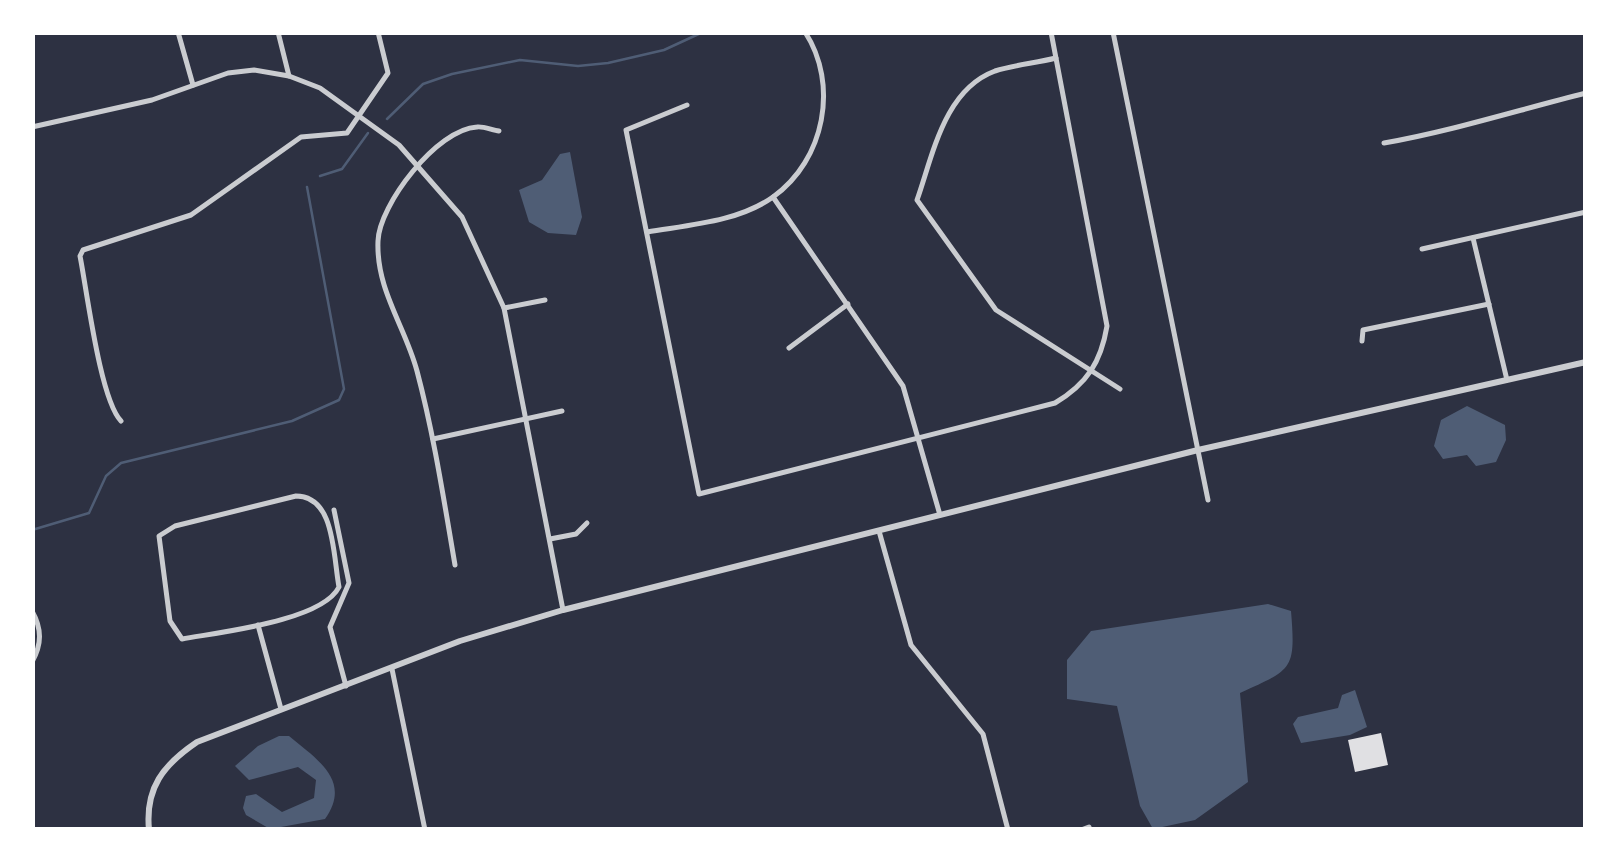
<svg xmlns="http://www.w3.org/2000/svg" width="1618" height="862" font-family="'Fira Sans',sans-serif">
	<rect width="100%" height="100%" fill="#2d3142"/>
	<g fill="#4f5d75">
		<polygon points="570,152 582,217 576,235 548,233 529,222 519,190 542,180 560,154"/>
		<polygon points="1467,406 1505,425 1506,440 1496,462 1476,466 1467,455 1443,459 1434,446 1441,420"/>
		<path d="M1268 604 1291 611C1296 671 1292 669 1240 693L1248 782 1195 820 1153 829 1140 806 1117 706 1067 699V660L1091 631Z"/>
		<polygon points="1355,690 1367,727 1350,735 1301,743 1293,724 1298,717 1338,708 1342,695"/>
		<path d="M279 736H289C318 760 352 781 325 819L270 829 246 815 243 808 246 796 256 794 282 812 314 798 316 780 298 767 249 780 235 766 258 746Z"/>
	</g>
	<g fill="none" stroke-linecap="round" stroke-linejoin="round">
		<g stroke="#4f5d75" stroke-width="2.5">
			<polyline points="387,119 423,84 452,74 520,60 578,66 608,63 664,50 703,32"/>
			<polyline points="320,176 342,169 368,133"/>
			<polyline points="32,530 89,513 106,476 121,463 292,421 339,400 344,389 307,187"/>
		</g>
	</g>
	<polygon fill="#e0e0e3" points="1381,733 1388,765 1355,772 1348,740"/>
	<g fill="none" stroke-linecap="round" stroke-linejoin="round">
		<g stroke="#caccd0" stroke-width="5">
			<polyline points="178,32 193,85"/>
			<polyline points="278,32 289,76"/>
			<polyline points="1113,32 1208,500"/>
			<path d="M1056 58C1036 63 1014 65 995 71 944 90 933 155 917 200L996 310 1120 389"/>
			<path d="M687 105 626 130 699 494 1055 403C1087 384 1101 362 1107 326L1051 32"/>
			<polyline points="32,127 152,100 228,73 254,70 289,76 320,88 399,145 462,217 504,308 563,610"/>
			<path d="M1384 143C1452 131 1518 110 1586 93"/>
			<polyline points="773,197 903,386 940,515"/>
			<path d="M647 232C688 225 738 222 773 197 825 160 839 84 805 32"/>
			<polyline points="1473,238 1507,380"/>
			<polyline points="1422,249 1586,212"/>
			<polyline points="504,308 545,300"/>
			<polyline points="1362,341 1363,330 1489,304"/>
			<polyline points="789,348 848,304"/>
			<path d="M121 421C100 399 87 291 80 256L83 250 191 215 301 137 347 133 388 73 378 32"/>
			<polyline points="433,439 562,411"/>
			<path d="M296 496C335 496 333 555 339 587 322 621 220 632 182 639L170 621 159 536 175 526Z"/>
			<polyline points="334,510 349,583 330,627 346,686"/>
			<polyline points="879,531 911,645 983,734 1008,830"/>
			<polyline points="550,539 576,534 587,523"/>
			<path d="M455 565C444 501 434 435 417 371 405 326 376 290 378 241 379 205 437 129 477 127 483 126 492 130 499 131"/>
			<path d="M32 611C42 629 42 644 32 662"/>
			<polyline points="258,625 281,709"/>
			<polyline points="392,669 425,830"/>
			<polyline points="1081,830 1089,827"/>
		</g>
		<path stroke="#caccd0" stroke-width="6" d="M149 830C145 788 163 765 197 742L460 641 563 610 1198 450 1586 362"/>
	</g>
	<rect width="1618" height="862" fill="none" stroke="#ffffff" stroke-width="70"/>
</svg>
